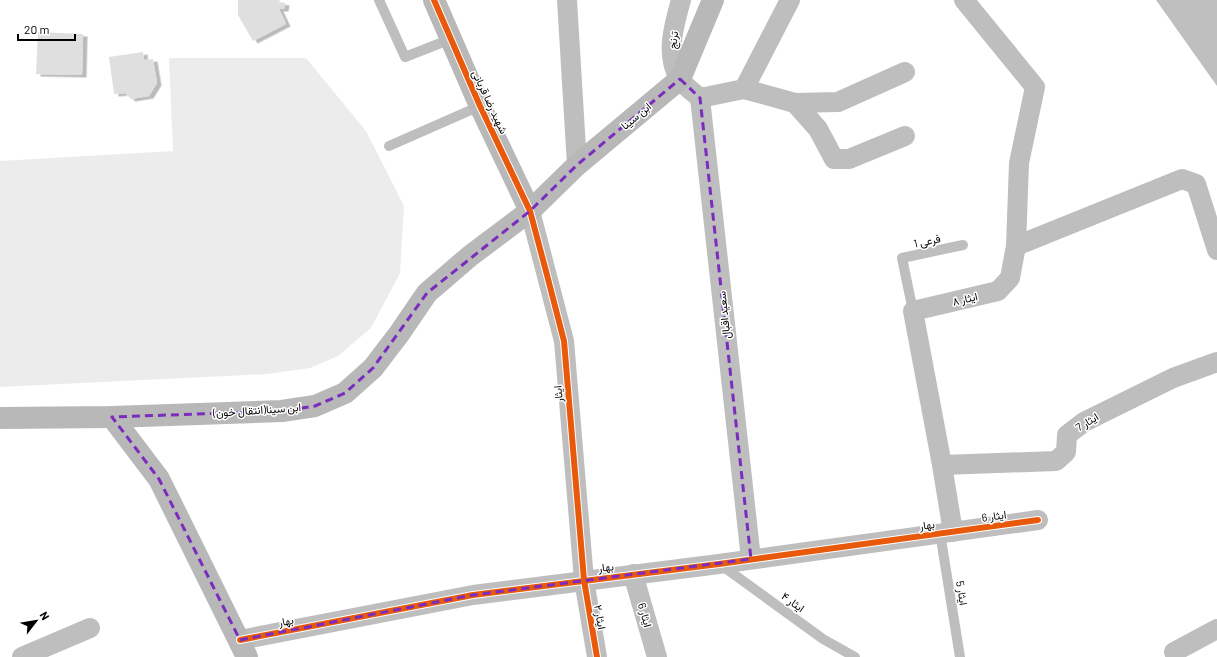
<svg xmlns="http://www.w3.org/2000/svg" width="1217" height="657" font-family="Barlow,Vazirmatn,sans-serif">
	<defs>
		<filter id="shadow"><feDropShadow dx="4.5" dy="2.5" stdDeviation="0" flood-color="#0004"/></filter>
	</defs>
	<rect width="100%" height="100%" fill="#fff"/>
	<polygon fill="#ececec" points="169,58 306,58 366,131 404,206 400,273 371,328 338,356 310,368 267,374 0,387 0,161 173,151"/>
	<polygon fill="#bfbfbf" points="1156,0 1217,0 1217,86"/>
	<g fill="#dfdfdf" filter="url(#shadow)">
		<polygon points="238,0 280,0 279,2 285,3 284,9 279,9 286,24 253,41 238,15"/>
		<polygon points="38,32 83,34 82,75 36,74"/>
		<polygon points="143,52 144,60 153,59 157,83 149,96 131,99 125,93 114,94 109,57"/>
	</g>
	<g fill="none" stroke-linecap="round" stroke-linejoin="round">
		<g stroke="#bebebe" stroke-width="10">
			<polyline points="379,0 405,57 451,39"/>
			<polyline points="389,146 480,106"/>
			<polyline points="913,311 902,258 963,245"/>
			<polyline points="940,533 960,657"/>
			<polyline points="721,565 823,639 855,657"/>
		</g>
		<g stroke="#bebebe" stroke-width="20">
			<polyline points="567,0 577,165"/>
			<path d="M681 0C674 25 665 54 679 78 684 86 693 92 700 98L751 559"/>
			<polyline points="964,0 1035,87 1019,163 1016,246"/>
			<polyline points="744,89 790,0"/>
			<polyline points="700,98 744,89 795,103 838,102 905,72"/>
			<polyline points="795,103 818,129 834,159 849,159 905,136"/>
			<polyline points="530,211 564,341 584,580 597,657"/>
			<polyline points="942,465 1056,461 1066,452 1067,435 1084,422 1173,378 1217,362"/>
			<polyline points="953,532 942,465 913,311 998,291 1010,278 1016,246 1182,179 1196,184 1217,250"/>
			<polyline points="633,574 657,657"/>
			<polyline points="240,640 473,595 719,564 1038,520"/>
			<polyline points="1174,652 1217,629"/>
			<polyline points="22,657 90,628"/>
		</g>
		<g stroke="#b8b8b8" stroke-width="22">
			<polyline points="434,0 480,106 530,211"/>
			<polyline points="112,417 159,479 247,657"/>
			<polyline points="0,418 112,417 282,411 315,406 345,393 373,368 399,334 427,293 470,256 530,211 577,165 680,79 713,0"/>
		</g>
		<defs>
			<g id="cycleway">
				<polyline points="434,0 480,106 530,211 547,275 564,341 584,580 597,657"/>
				<polyline points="240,640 473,595 719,564 1038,520"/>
			</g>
		</defs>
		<use href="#cycleway" stroke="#fff" stroke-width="8"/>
		<use href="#cycleway" stroke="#e8590c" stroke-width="6"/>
	</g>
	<path fill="none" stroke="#7b2cbf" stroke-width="3" stroke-dasharray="8 5" stroke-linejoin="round" d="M680 79 700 98 751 559 473 595 240 640 159 479 112 417 282 411 315 406 345 393 373 368 427 293 530 211 577 165Z"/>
	<g text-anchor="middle" stroke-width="3" stroke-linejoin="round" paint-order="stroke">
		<g font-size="11" fill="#000" stroke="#fff">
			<text transform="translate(673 40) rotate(-83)" y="4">ترنج</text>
			<text transform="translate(490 102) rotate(65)" y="4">شهید رضا قربانی</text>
			<text transform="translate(636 116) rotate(-40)" y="4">ابن سینا</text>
			<text transform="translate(927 241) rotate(-12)" y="4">فرعی 1</text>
			<text transform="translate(965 299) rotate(-13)" y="4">ایثار ۸</text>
			<text transform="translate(724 315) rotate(-96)" y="4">سعید اقبال</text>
			<text transform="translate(558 394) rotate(-95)" y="4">ایثار</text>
			<text transform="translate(257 410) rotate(-4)" y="4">ابن سینا(انتقال خون)</text>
			<text transform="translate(1087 422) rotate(-32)" y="4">ایثار 7</text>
			<text transform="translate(994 516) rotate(-8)" y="4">ایثار 6</text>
			<text transform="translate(927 525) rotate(-8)" y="4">بهار</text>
			<text transform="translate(606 567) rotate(-7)" y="4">بهار</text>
			<text transform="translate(962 593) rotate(81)" y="4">ایثار 5</text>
			<text transform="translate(793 602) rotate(36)" y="4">ایثار ۴</text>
			<text transform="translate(645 615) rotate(74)" y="4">ایثار 6</text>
			<text transform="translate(600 617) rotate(80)" y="4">ایثار ۲</text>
			<text transform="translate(286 621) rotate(-11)" y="4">بهار</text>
		</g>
	</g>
	<g transform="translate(36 621) rotate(59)" stroke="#ffffff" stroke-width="3" paint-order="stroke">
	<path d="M0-3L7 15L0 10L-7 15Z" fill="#000000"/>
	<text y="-6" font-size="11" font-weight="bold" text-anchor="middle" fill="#000000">N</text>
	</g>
	<path d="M18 34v6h57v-6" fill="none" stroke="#000000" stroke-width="2"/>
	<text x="24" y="34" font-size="12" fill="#000000" stroke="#ffffff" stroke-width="3" paint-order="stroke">20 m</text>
</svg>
